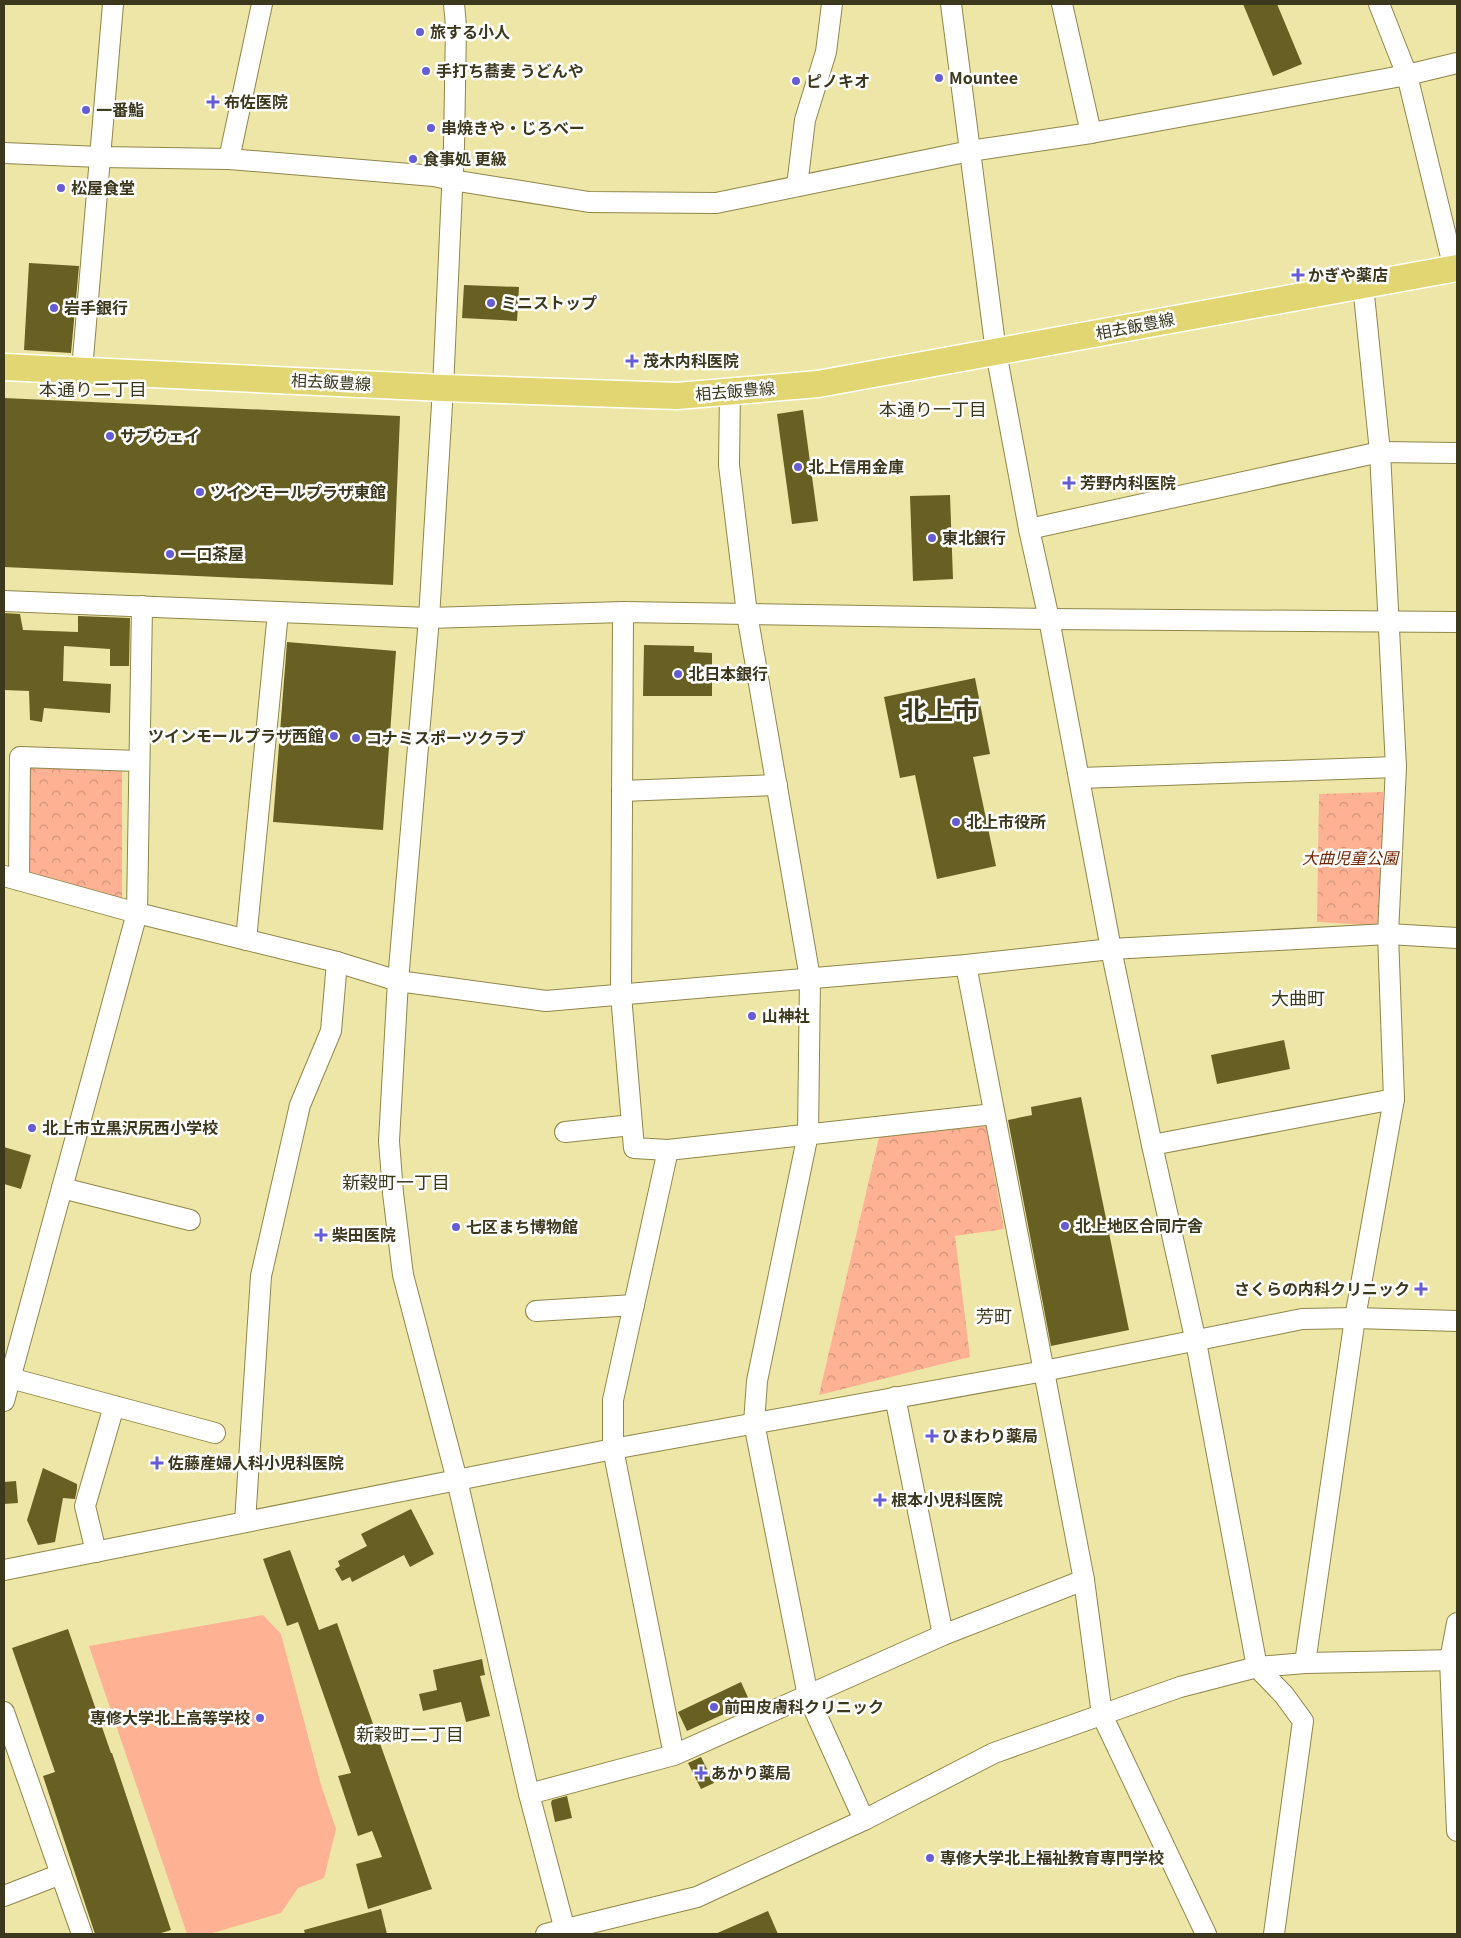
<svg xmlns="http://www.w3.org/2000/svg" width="1461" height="1938" font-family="Georgia,'Noto Sans JP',serif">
	<defs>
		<pattern id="forest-crowns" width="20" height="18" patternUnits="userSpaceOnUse" patternTransform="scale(1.25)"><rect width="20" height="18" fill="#ffb193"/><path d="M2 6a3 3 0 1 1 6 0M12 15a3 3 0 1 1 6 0" fill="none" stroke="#d09177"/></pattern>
	</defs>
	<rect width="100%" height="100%" fill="#eee6a6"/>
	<g fill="url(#forest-crowns)">
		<polygon points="29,768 122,771 122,901 25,872"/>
		<polygon points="1383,792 1382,926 1317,922 1319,794"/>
		<polygon points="986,1126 1004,1229 955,1236 970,1357 819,1395 879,1137"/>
	</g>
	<polygon fill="#ffb193" points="263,1615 281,1634 321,1785 336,1829 324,1878 298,1888 281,1913 209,1934 187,1934 89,1646"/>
	<g fill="#686022">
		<polygon points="1243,4 1277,4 1302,64 1273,76"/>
		<polygon points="29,263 79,266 71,353 24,350"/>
		<polygon points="464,285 519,287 517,321 462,318"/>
		<polygon points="4,398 400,416 393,585 4,567"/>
		<polygon points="803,410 818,521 792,524 777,414"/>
		<polygon points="950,495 953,579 913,581 910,496"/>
		<polygon points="4,613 20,614 23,630 78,632 78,616 130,618 129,666 110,666 110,649 64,646 63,681 111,684 110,713 44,708 42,722 30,720 29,691 4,690"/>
		<polygon points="287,642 396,651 383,830 273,822"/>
		<polygon points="644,645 694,646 694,652 712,653 712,696 643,696"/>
		<polygon points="975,678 990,754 973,757 996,866 937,879 915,775 900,778 884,697"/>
		<polygon points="1284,1040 1290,1069 1217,1084 1211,1055"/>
		<polygon points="1081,1097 1129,1330 1051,1346 1008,1120 1032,1115 1031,1107"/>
		<polygon points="4,1147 31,1155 21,1189 4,1184"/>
		<polygon points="43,1468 77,1484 77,1489 75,1499 63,1498 55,1542 38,1545 27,1520"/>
		<polygon points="16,1481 18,1503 4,1504 4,1482"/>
		<polygon points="411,1509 434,1554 410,1567 404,1555 352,1582 350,1577 342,1581 335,1569 340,1566 338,1561 367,1546 361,1534"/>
		<polygon points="290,1550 319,1630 337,1623 432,1889 368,1909 356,1864 382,1857 372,1831 358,1836 338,1776 351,1773 298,1622 287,1626 263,1559"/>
		<polygon points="68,1629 111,1753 112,1753 171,1930 158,1934 95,1934 43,1776 55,1772 12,1648"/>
		<polygon points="482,1659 485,1675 480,1676 490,1716 466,1722 461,1702 423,1711 419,1694 437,1690 433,1670"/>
		<polygon points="741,1682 750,1702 687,1731 678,1712"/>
		<polygon points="701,1757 714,1783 701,1789 688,1763"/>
		<polygon points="567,1796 572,1818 555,1822 551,1803 552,1800"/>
		<polygon points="381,1909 387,1934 305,1934 304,1930"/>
		<polygon points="768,1911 778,1934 715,1934"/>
	</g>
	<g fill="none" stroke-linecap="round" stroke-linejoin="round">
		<defs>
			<g id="minor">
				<polyline points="454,4 456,26 454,146 443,388 429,618 398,981 389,1141 393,1193 403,1275 457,1480 529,1794 566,1934"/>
				<polyline points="951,4 996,352 1029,529 1049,619 1111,949 1152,1145 1196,1342 1257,1667 1284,1695 1303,1721 1274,1934"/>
				<polyline points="1062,4 1091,133"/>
				<polyline points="1379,4 1407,75 1454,269"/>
				<polyline points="4,153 100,157 229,159 434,176 452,180 589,202 716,203 970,151 1091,133 1407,75 1457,63"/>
				<polyline points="229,159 262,4"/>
				<polyline points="797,186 805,120 826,52 832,4"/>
				<polyline points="82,370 113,4"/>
				<polyline points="730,391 729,465 747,614 810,978 808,1134 757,1381 754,1423 808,1696 864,1820"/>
				<polyline points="1029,529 1380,452 1457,453"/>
				<polyline points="4,601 429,618 623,612 1049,619 1457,622"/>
				<polyline points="623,612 621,995 634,1148 668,1150 994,1114"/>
				<polyline points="1080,778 1396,767"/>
				<polyline points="622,791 777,785"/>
				<polyline points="4,876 137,913 337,962 398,981 546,1001 966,965 1111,949 1388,934 1457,938"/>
				<polyline points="19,880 20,757 139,761"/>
				<polyline points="246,940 278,612"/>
				<polyline points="966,965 1084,1580 1102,1715 1206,1934"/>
				<polyline points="565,1132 632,1125"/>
				<polyline points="1152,1145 1394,1099"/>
				<polyline points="668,1150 613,1400 613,1449 674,1755"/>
				<polyline points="62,1188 190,1220"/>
				<polyline points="536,1311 634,1305"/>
				<polyline points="10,1378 215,1433"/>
				<polyline points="895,1397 943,1635"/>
				<polyline points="4,1401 137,913 142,606"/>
				<polyline points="245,1522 261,1276 300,1105 331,1031 337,962"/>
				<polyline points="96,1552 85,1506 114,1406"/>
				<polyline points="4,1570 613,1449 1044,1371 1302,1319 1355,1318 1457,1321"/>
				<polyline points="1457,1623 1450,1660 1457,1831"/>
				<polyline points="1305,1663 1355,1318 1394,1099 1388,934 1396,767 1380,452 1363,285"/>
				<polyline points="4,1712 82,1934"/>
				<polyline points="529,1794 674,1755 943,1635 1084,1580"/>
				<polyline points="4,1896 61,1874"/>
				<polyline points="546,1934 697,1897 864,1820 994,1753 1180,1687 1257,1667 1305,1663 1457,1660"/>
			</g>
			<polyline id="major" points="4,367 443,388 677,396 818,384 1457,268"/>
		</defs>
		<use href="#minor" stroke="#8f874a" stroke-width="22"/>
		<use href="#major" stroke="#fff" stroke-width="29"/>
		<use href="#minor" stroke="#fff" stroke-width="20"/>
		<use href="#major" stroke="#e1d671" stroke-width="26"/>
	</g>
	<g fill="#655cd6" stroke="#fff" stroke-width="2">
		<circle cx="420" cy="32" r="5"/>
		<circle cx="426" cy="71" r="5"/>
		<circle cx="939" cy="78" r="5"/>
		<circle cx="796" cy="81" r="5"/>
		<path d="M210.5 94.5h5v5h5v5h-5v5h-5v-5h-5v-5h5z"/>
		<circle cx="86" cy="110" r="5"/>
		<circle cx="431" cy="128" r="5"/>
		<circle cx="413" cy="159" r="5"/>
		<circle cx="61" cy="188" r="5"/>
		<path d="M1295.5 267.5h5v5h5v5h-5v5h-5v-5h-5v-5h5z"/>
		<circle cx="491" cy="303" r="5"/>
		<circle cx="54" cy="308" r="5"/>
		<path d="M629.5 353.5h5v5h5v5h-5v5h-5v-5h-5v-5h5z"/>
		<circle cx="110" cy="436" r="5"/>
		<circle cx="798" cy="467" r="5"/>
		<path d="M1066.5 475.5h5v5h5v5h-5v5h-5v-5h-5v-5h5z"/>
		<circle cx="200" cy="492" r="5"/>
		<circle cx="932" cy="538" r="5"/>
		<circle cx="170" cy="554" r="5"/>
		<circle cx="678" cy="674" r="5"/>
		<circle cx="334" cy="736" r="5"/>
		<circle cx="356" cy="738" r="5"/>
		<circle cx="956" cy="822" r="5"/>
		<circle cx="752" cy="1016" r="5"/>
		<circle cx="32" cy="1128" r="5"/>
		<circle cx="1065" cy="1226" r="5"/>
		<circle cx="456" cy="1227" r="5"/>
		<path d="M318.5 1227.5h5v5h5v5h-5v5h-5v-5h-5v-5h5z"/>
		<path d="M1418.5 1281.5h5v5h5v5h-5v5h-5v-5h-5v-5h5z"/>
		<path d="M929.5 1428.5h5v5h5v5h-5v5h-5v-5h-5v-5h5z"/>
		<path d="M154.5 1455.5h5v5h5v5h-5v5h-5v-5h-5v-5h5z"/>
		<path d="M877.5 1492.5h5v5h5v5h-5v5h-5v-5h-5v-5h5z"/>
		<circle cx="714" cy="1707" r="5"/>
		<circle cx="260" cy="1718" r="5"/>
		<path d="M698.5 1765.5h5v5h5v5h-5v5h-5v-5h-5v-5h5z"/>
		<circle cx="930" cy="1858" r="5"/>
	</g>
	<g text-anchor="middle" stroke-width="5" stroke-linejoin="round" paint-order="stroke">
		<g font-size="16" font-weight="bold" fill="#3b381e" stroke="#fff" text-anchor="start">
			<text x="430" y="38">旅する小人</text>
			<text x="436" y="77">手打ち蕎麦 うどんや</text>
			<text x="949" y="84">Mountee</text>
			<text x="806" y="87">ピノキオ</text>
			<text x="224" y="108">布佐医院</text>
			<text x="96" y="116">一番鮨</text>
			<text x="441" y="134">串焼きや・じろべー</text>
			<text x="423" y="165">食事処 更級</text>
			<text x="71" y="194">松屋食堂</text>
			<text x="1308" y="281">かぎや薬店</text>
			<text x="501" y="309">ミニストップ</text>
			<text x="64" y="314">岩手銀行</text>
			<text x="643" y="367">茂木内科医院</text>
			<text x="120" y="442">サブウェイ</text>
			<text x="808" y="473">北上信用金庫</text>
			<text x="1080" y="489">芳野内科医院</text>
			<text x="210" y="498">ツインモールプラザ東館</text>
			<text x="942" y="544">東北銀行</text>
			<text x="180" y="560">一口茶屋</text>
			<text x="688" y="680">北日本銀行</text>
			<text x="324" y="742" text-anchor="end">ツインモールプラザ西館</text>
			<text x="366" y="744">コナミスポーツクラブ</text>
			<text x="966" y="828">北上市役所</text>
			<text x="762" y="1022">山神社</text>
			<text x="42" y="1134">北上市立黒沢尻西小学校</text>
			<text x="1075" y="1232">北上地区合同庁舎</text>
			<text x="466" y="1233">七区まち博物館</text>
			<text x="332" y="1241">柴田医院</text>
			<text x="1410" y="1295" text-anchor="end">さくらの内科クリニック</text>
			<text x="942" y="1442">ひまわり薬局</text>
			<text x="168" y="1469">佐藤産婦人科小児科医院</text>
			<text x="891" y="1506">根本小児科医院</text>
			<text x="724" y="1713">前田皮膚科クリニック</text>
			<text x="250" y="1724" text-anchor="end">専修大学北上高等学校</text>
			<text x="711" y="1779">あかり薬局</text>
			<text x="940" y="1864">専修大学北上福祉教育専門学校</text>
		</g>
		<g font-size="16" fill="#3b381e" stroke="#fff">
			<text transform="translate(1135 326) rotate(-11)" y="6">相去飯豊線</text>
			<text transform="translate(331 382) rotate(3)" y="6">相去飯豊線</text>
			<text transform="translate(735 391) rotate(-5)" y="6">相去飯豊線</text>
		</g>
		<g font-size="16" font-style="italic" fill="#712400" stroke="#fff">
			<text x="1350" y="864">大曲児童公園</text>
		</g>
		<g font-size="18" fill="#3b381e" stroke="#fff">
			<text x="93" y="396">本通り二丁目</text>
			<text x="933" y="416">本通り一丁目</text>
			<text x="1298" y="1005">大曲町</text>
			<text x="396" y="1189">新穀町一丁目</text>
			<text x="994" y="1323">芳町</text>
			<text x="410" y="1741">新穀町二丁目</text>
		</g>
		<g font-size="26" font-weight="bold" fill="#3b381e" stroke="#fff">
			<text x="940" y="720">北上市</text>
		</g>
	</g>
	<rect width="1461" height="1938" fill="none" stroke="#3b381e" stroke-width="10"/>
</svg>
